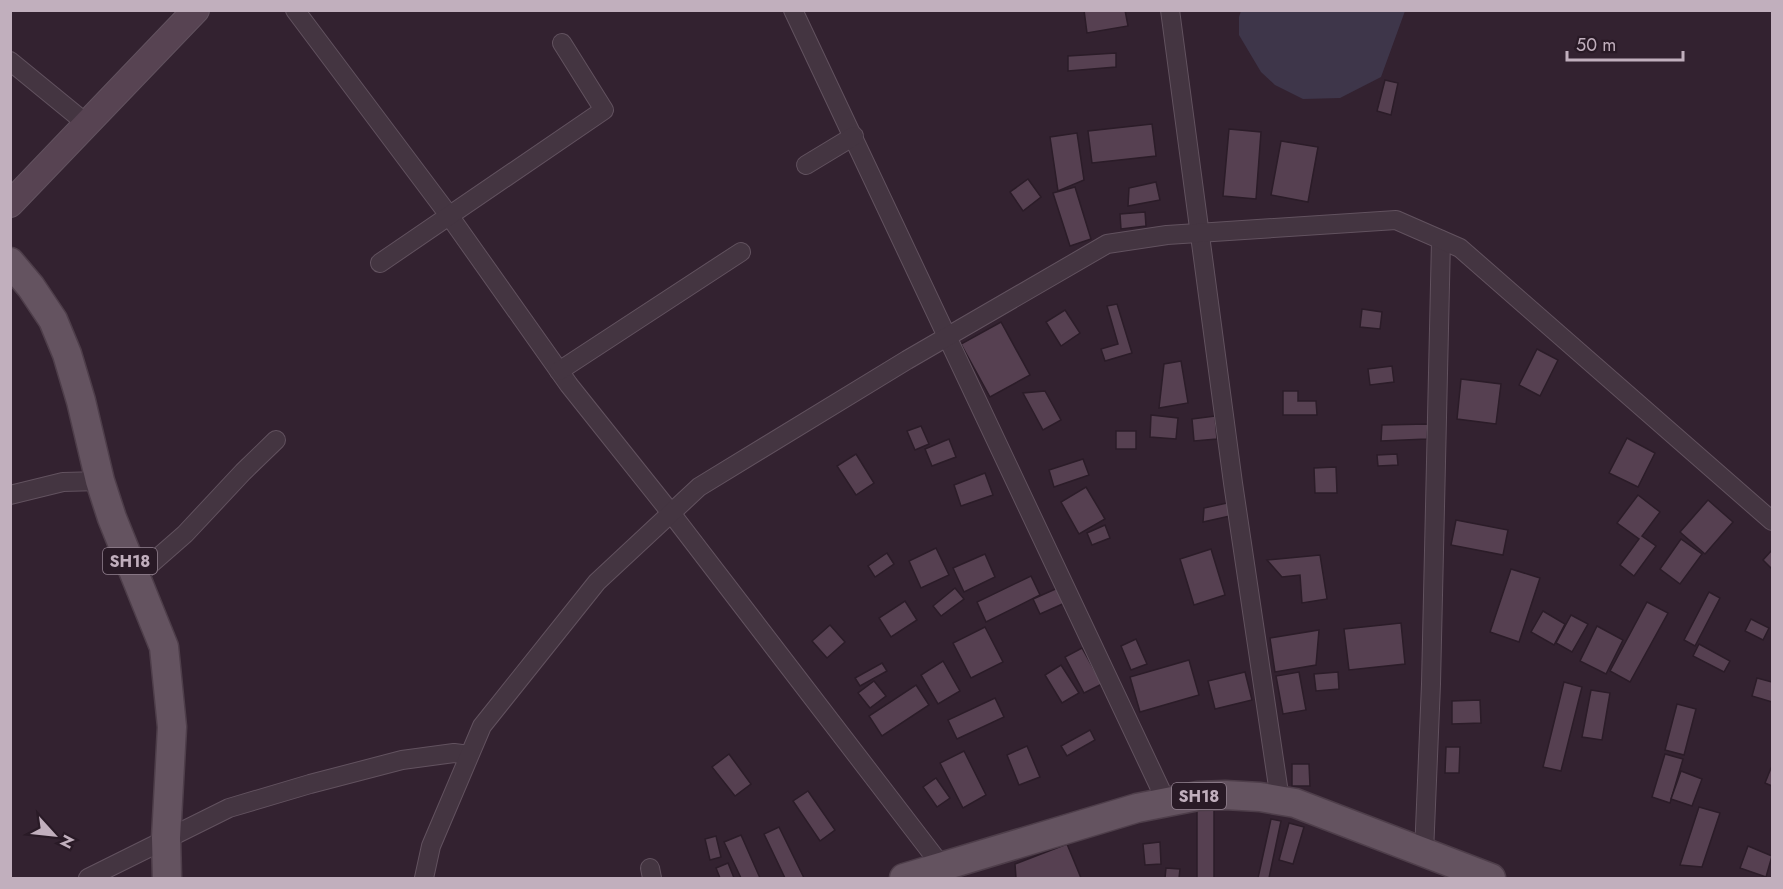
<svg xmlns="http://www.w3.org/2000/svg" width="1783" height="889" font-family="Jost,sans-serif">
	<rect width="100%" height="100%" fill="#332230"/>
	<polygon fill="#3e364a" points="1241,11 1241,10 1405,11 1381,77 1340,98 1303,99 1275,85 1261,72 1239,35 1239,17"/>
	<g fill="#564051" stroke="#2b1c28" stroke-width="1.5">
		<polygon points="1084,10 1125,10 1128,26 1087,33"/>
		<polygon points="1116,53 1116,67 1068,71 1068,56"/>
		<polygon points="1385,80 1398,83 1391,115 1377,111"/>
		<polygon points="1152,124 1156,156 1092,163 1088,131"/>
		<polygon points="1229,129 1261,132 1256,199 1223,196"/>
		<polygon points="1077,133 1084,180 1058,191 1050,137"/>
		<polygon points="1281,141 1318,147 1308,202 1271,195"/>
		<polygon points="1028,179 1041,197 1023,211 1010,192"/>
		<polygon points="1156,182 1160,200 1128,206 1129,188"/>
		<polygon points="1075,187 1091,239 1070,246 1053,193"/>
		<polygon points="1145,212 1146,226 1121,229 1120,214"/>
		<polygon points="1117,304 1132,353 1105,361 1101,349 1118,344 1107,306"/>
		<polygon points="1362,309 1382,312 1380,329 1360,327"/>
		<polygon points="1065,310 1080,333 1061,346 1046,322"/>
		<polygon points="1001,322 1030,375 990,397 961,344"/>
		<polygon points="1537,349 1558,360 1540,396 1519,385"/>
		<polygon points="1181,361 1188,403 1159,408 1164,364"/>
		<polygon points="1392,366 1394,382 1370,385 1368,369"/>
		<polygon points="1461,379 1501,384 1496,424 1457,419"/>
		<polygon points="1045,391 1061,420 1043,430 1023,393"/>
		<polygon points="1283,391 1298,391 1298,401 1316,401 1317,415 1283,415"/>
		<polygon points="1151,415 1178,418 1176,439 1150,437"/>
		<polygon points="1215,416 1217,439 1194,441 1192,419"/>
		<polygon points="1428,424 1427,439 1381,441 1382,425"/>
		<polygon points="921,426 929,444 915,450 907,431"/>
		<rect x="1116" y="431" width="20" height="18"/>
		<polygon points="1627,438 1655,453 1638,487 1609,473"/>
		<polygon points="949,439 956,457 932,466 925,449"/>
		<polygon points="856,454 874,483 856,495 837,466"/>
		<polygon points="1397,454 1398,465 1378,466 1377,455"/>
		<polygon points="1083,459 1089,475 1054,487 1049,470"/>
		<polygon points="1336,467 1337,493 1315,493 1314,468"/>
		<polygon points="985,473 993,495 961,506 954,485"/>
		<polygon points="1086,487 1105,519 1079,534 1061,502"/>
		<polygon points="1638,495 1660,512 1642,536 1656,546 1634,576 1620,565 1639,539 1617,523"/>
		<polygon points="1708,500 1733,522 1705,554 1680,532"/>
		<polygon points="1227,503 1230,516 1203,522 1204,508"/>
		<polygon points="1456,520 1508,530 1503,555 1451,545"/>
		<polygon points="1105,525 1110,538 1092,545 1087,533"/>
		<polygon points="1681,539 1702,554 1680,584 1660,569"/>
		<polygon points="936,548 949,575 921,588 909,561"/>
		<polygon points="1211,549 1225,595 1194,605 1180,559"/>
		<polygon points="1772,550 1772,569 1763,560"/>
		<polygon points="887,553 894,564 875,577 868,566"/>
		<polygon points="985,554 995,577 964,592 953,568"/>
		<polygon points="1320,555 1327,599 1302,603 1300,575 1282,577 1267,560"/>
		<polygon points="1511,569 1540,578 1519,642 1490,632"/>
		<polygon points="1031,576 1040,595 986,622 977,602"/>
		<polygon points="1060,587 1067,602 1040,614 1033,599"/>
		<polygon points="955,588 964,599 941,616 933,606"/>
		<polygon points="1709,592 1720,598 1695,646 1684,640"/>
		<polygon points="905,601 917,620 891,637 879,618"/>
		<polygon points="1647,602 1668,613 1630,682 1610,671"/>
		<polygon points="1543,611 1565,624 1554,645 1531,632"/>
		<polygon points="1571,615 1588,624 1572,652 1556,643"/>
		<polygon points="1751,619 1769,628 1763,640 1745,631"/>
		<polygon points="1401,623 1405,664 1349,670 1344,629"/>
		<polygon points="830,625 845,642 827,658 812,641"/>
		<polygon points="1597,626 1623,640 1606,674 1580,661"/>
		<polygon points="985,627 1003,662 971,678 953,643"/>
		<polygon points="1319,630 1316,665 1275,672 1270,638"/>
		<polygon points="1136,639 1147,664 1131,670 1121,646"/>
		<polygon points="1699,644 1730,661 1724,672 1693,656"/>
		<polygon points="1082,648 1102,684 1084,693 1065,657"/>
		<polygon points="1189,660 1199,695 1140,712 1130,677"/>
		<polygon points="943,661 960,691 938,704 921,675"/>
		<polygon points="882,663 887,671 860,686 855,678"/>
		<polygon points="1061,665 1079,693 1062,703 1045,675"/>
		<polygon points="1245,672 1252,700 1215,709 1208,681"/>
		<polygon points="1299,672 1306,710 1283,714 1276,676"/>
		<polygon points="1338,672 1339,689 1316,691 1314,674"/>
		<polygon points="1757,678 1772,682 1772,702 1752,696"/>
		<polygon points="874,681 886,696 870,708 858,693"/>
		<polygon points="1564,682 1582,687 1561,771 1543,767"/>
		<polygon points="916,685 929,705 882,736 869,716"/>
		<polygon points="1591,690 1610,693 1602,740 1582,737"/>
		<polygon points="995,698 1004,717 957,739 948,720"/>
		<polygon points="1480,700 1481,723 1452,724 1452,701"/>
		<polygon points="1677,704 1696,709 1684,755 1665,750"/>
		<polygon points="1090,730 1095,740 1067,756 1061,746"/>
		<polygon points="1027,746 1040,777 1019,785 1007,755"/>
		<polygon points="1446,747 1460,747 1459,773 1445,773"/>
		<polygon points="964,751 986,795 963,808 940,763"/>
		<polygon points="729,754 751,784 735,796 712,767"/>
		<polygon points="1665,754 1683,759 1670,803 1652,797"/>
		<polygon points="1292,764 1309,764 1310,786 1292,786"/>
		<polygon points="1771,768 1772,768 1772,786 1765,783"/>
		<polygon points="1681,771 1702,779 1692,806 1671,799"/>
		<polygon points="936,778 950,798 937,807 923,787"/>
		<polygon points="808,791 835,830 820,841 793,801"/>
		<rect x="1197" y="802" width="17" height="76"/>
		<polygon points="1699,807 1720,813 1702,867 1680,865"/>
		<polygon points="1271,819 1281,821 1269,878 1258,878"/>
		<polygon points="1289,823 1304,827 1293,864 1279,860"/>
		<polygon points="779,827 804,878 785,878 764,834"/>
		<polygon points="741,835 760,878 741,878 724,842"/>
		<polygon points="716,836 721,857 710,860 705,839"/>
		<polygon points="1160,842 1161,864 1145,865 1143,844"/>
		<polygon points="1067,844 1081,878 1016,878 1015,864"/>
		<polygon points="1748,846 1772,856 1766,877 1740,868"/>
		<polygon points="728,863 734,878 720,878 716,868"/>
		<polygon points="1166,868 1180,869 1179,878 1165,878"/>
	</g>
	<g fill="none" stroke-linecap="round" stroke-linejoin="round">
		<defs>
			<g id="street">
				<polyline points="295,10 448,214 569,385 671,513 947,873"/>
				<polyline points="793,10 1166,801"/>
				<polyline points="1170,10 1233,483 1280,800"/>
				<polyline points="10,61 87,124"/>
				<polyline points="806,165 854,136"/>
				<polyline points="380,263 604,110 562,43"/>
				<polyline points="559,371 741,252"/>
				<polyline points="10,495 63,482 100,481"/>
				<polyline points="137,576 185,534 243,472 276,440"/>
				<polyline points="1424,853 1431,684 1441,240"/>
				<polyline points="650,868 652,878"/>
				<polyline points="88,878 229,808 310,784 402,760 454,753 469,755"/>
				<polyline points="424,878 431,846 482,726 597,582 699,487 907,360 1107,244 1167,235 1396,220 1460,248 1772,521"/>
			</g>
			<polyline id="secondary" points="10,204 196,10"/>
			<g id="primary">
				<polyline points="10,262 31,287 53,320 67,354 81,401 100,481 112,518 164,647 172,727 166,838 167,878"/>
				<polyline points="904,878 1137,808 1198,796 1225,795 1260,797 1295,803 1491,878"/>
			</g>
		</defs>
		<use href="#street" stroke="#62525f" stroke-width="20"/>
		<use href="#secondary" stroke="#62525f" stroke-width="28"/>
		<use href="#primary" stroke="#4e3e4a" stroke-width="31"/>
		<use href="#street" stroke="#443541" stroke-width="18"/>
		<use href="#secondary" stroke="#574352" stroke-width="26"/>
		<use href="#primary" stroke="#645360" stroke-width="28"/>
	</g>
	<g text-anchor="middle" stroke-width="6" stroke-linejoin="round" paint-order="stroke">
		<g fill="#291a26" stroke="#938290" stroke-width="1.5">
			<rect x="103" y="548" width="54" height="26" rx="4.5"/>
			<rect x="1172" y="783" width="54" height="26" rx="4.5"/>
		</g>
		<g font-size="16" font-weight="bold" fill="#c1afbd">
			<text x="130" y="567">SH18</text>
			<text x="1199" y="802">SH18</text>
		</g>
	</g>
	<rect width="1783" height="889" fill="none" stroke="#c1afbd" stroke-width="24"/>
	<g transform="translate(54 835) rotate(117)" stroke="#291a26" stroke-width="4.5" paint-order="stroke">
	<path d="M0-4.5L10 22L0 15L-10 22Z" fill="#c1afbd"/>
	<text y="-9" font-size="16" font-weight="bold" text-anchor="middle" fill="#c1afbd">N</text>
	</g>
	<path d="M1567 51v9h116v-9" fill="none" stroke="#c1afbd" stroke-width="3"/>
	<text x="1576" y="51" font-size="18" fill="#c1afbd" stroke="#291a26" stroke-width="4.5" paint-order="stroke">50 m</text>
</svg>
